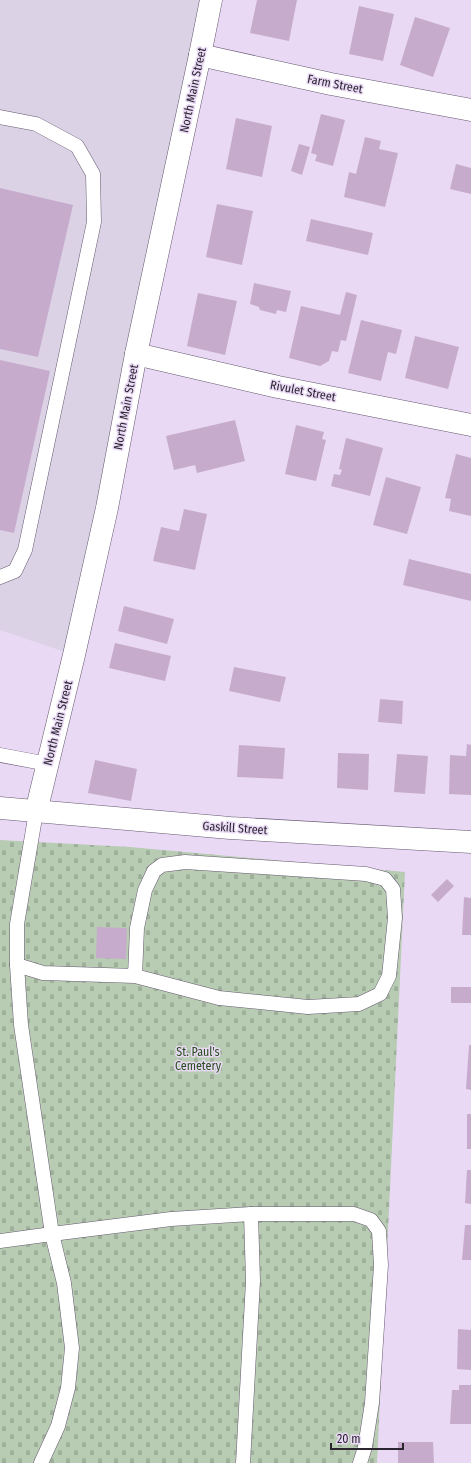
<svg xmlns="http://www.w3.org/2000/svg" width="471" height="1463" font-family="'Fira Sans Condensed',sans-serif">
	<defs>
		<pattern id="cemetery-stones" width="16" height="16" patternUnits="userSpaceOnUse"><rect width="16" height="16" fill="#b8ccb3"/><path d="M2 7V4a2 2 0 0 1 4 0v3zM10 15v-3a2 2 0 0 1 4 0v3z" fill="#9eaf9a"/></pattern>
	</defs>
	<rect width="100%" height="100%" fill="#e9d9f5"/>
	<polygon fill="#dbd2e6" points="0,0 215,0 74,655 0,630"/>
	<polygon fill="url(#cemetery-stones)" points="0,840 130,847 405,872 377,1463 0,1463"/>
	<g fill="#c7abcd">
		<polygon points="257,0 297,0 289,41 250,33"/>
		<polygon points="359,6 394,14 383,61 349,54"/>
		<polygon points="415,17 450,28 433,77 400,65"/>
		<polygon points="321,114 345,120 333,166 315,161 317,155 311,153"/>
		<polygon points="236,118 272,126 262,177 226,169"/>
		<polygon points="365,137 381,141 379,149 398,153 385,207 344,197 349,172 356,174"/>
		<polygon points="299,144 310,147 302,175 291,171"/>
		<polygon points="456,164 471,168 471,194 450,189"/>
		<polygon points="0,188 73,205 38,357 0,349"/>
		<polygon points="217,204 253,211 242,265 206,257"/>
		<polygon points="311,219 373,233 368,255 306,241"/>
		<polygon points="254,283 291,291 286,312 277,310 276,314 260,310 259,307 250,304"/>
		<polygon points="346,292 357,295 346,341 341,340 338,352 332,351 329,361 320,366 289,358 301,306 340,315"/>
		<polygon points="198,293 237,301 225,355 187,346"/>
		<polygon points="361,320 402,330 396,354 388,352 381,381 348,373"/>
		<polygon points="415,336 459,347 448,389 405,378"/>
		<polygon points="0,360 50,371 14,533 0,530"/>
		<polygon points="235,420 245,461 197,473 195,465 174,470 166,436"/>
		<polygon points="296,425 324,432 322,439 326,440 316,481 285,474"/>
		<polygon points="346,438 383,448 370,496 331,486 334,474 340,475 342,470 339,469"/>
		<polygon points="456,454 471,458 471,516 449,511 451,499 445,498"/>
		<polygon points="386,477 421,487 407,534 373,525"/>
		<polygon points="184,509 207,514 195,570 153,561 161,527 179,531"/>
		<polygon points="409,559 471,574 471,601 403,585"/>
		<polygon points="124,606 174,619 167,644 118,631"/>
		<polygon points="115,643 171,656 165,681 109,668"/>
		<polygon points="234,667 286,677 280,702 229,691"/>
		<polygon points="380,699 403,701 402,724 378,722"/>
		<polygon points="467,744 471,745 471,795 449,794 450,755 466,756"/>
		<polygon points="239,745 285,748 283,779 237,777"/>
		<polygon points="338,753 369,754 368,790 337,788"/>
		<polygon points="397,754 428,756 425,794 394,792"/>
		<polygon points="95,760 137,769 131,801 88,793"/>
		<polygon points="447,879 454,886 438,902 431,895"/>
		<polygon points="464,897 471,898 471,935 462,935"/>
		<polygon points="97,927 127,928 126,959 96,958"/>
		<rect x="451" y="987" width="20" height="16"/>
		<polygon points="469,1045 471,1045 471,1090 466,1089"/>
		<rect x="467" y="1114" width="4" height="35"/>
		<polygon points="467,1170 471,1170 471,1204 465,1203"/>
		<polygon points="465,1225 471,1225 471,1260 462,1260"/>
		<polygon points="458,1329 471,1330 471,1370 457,1369"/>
		<polygon points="459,1385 471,1385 471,1424 450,1424 452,1390 459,1390"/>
		<polygon points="398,1442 433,1442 434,1463 398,1463"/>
	</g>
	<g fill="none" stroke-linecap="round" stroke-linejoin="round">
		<defs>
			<g id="service">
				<polyline points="0,117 36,124 77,146 93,174 94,222 25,550 15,571 0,577"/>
				<polyline points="0,755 48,764"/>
				<polyline points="36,812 17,924 17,965 21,1025 52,1234 171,1219 251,1214 354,1214 371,1220 379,1231 381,1265 372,1403 365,1447 360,1463"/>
				<polyline points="17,965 43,973 135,976 219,998 308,1007 359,1004 380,994 389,976 395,918 393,889 385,879 366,874 185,862 162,865 154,871 145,890 137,928 135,976"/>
				<polyline points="0,1241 52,1234 64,1283 72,1348 68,1388 58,1426 41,1463"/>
				<polyline points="243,1463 253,1281 251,1214"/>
			</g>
			<g id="minor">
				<polyline points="200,55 331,84 471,110"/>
				<polyline points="136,354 278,387 471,425"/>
			</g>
			<g id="tertiary">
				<polyline points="0,808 230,828 471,842"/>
				<polyline points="36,812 74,655 107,508 136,354 200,55 211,0"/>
			</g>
		</defs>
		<use href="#service" stroke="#65586f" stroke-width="15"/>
		<use href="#minor" stroke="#65586f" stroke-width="23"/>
		<use href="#tertiary" stroke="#65586f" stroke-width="23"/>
		<use href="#service" stroke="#fff" stroke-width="14"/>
		<use href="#minor" stroke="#fff" stroke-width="22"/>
		<use href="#tertiary" stroke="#fff" stroke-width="22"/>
	</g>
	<g text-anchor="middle" stroke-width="3" stroke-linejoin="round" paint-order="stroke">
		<g font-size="12" fill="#2b2530" stroke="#e9d9f5">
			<text transform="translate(335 84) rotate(11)" y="4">Farm Street</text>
			<text transform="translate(193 90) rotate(-78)" y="4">North Main Street</text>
			<text transform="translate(303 391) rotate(11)" y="4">Rivulet Street</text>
			<text transform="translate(126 407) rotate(-79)" y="4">North Main Street</text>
			<text transform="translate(58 723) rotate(-76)" y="4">North Main Street</text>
			<text transform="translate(235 828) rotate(4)" y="4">Gaskill Street</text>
		</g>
		<g font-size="12" fill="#294e1e" stroke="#e9d9f5">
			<text x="198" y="1056">St. Paul's<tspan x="198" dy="14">Cemetery</tspan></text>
		</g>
	</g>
	<path d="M331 1443v6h72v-6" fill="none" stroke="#2b2530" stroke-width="2"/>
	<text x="337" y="1443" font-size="12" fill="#2b2530" stroke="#e9d9f5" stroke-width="3" paint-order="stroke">20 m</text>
</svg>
